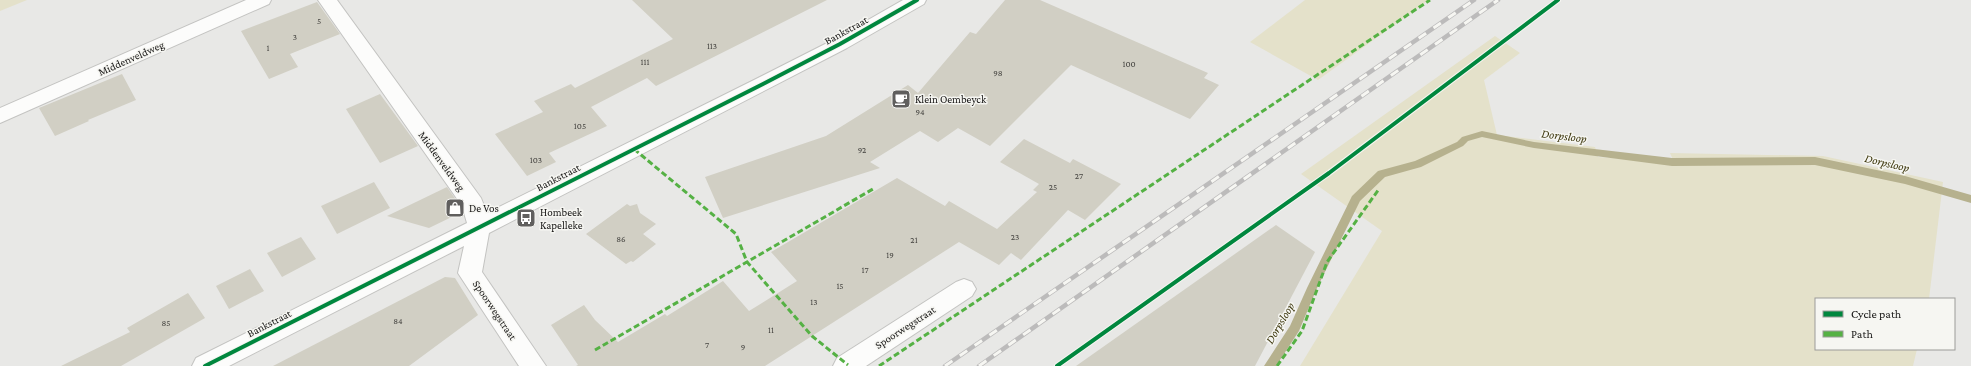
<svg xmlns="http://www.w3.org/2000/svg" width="1971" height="366" font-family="'Crimson Pro',serif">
	<rect width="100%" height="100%" fill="#e8e8e6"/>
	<g fill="#e4e1ca">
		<polygon points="0,0 27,0 0,11"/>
		<polygon points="1305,0 1429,0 1318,80 1250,42"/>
		<polygon points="1495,36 1520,53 1484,80 1497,135 1595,147 1598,157 1674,162 1670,153 1823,156 1943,182 1929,299 1816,299 1816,349 1917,349 1913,366 1300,366 1382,231 1301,174"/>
	</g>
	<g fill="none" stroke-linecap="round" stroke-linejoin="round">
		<polygon fill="#b6b18e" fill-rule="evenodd" points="1482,131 1534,142 1672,158 1815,157 1905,176 1971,195 1971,203 1905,184 1815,165 1672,166 1534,148 1482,137 1468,141 1463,146 1421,167 1385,177 1360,201 1317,288 1299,331 1276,366 1264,366 1290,326 1307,288 1352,196 1378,171 1415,161 1457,142 1462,137"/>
	</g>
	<g fill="#d1cfc4">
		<polygon points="632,0 827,0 656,86 647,78 591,107 607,126 549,153 556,162 527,176 495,134 543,112 534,101 571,84 575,88 673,39"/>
		<polygon points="1005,0 1040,0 1208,73 1204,78 1219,85 1190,119 1071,65 990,146 958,128 938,142 920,131 870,162 880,168 723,218 705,177 826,136 908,85 918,93 970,32 976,34"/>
		<polygon points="317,2 340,34 290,54 298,67 269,79 241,31"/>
		<polygon points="122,74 136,100 88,120 89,121 55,136 39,108"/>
		<polygon points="380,94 418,146 380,163 346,109"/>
		<polygon points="1024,139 1070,163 1073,159 1121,184 1085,220 1068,210 1021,260 1011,253 999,265 959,242 765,366 576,366 578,365 551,325 584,305 595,320 618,342 665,314 667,316 723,281 749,311 797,281 771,252 897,178 945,206 949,201 997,229 1037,192 1033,190 1039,184 1000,162"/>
		<polygon points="374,182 390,208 337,234 321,206"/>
		<polygon points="447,187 461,207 462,212 429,228 387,216"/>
		<polygon points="627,204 630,206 637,204 640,213 656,224 643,234 656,244 633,262 631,261 626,264 586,234"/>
		<polygon points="1276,225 1315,252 1255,366 1076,366"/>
		<polygon points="301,237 316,259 282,277 267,253"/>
		<polygon points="250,269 264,291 229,309 216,286"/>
		<polygon points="445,277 455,278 478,315 409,366 273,366"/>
		<polygon points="188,293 205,318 121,366 61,366 130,332 127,328"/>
	</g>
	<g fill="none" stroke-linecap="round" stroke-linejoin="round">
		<defs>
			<g id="minor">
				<polygon points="246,0 271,0 269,4 0,123 0,108"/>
				<polygon points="318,0 337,0 481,198 487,213 756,79 833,40 903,0 926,0 924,4 847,48 489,233 482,272 546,366 519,366 458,273 464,246 229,366 192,366 196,358 467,223 462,206"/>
				<polygon points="964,279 972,282 976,289 972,296 866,366 833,366 837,358 956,282"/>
			</g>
		</defs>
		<use href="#minor" stroke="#c3c3c1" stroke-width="2"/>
		<use href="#minor" fill="#fcfcfb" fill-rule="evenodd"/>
		<defs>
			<g id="rail">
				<polyline points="945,366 1474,0"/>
				<polyline points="979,366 1498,0"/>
			</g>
		</defs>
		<use href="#rail" stroke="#bcbbbb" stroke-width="4.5"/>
		<use href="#rail" stroke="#f6f6f2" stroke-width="3" stroke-dasharray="9" stroke-linecap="butt"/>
		<g stroke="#55b144" stroke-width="3" stroke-dasharray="6 3" stroke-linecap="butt">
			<polyline points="634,149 736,234 747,262 812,336 848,365"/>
			<polyline points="595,350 873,189"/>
			<polyline points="879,366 1430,0"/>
			<polyline points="1277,366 1302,331 1327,262 1379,189"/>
		</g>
		<defs>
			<g id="cycleway">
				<polyline points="205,366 763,84 840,44 917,0"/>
				<polyline points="1057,366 1329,173 1558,0"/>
			</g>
		</defs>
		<use href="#cycleway" stroke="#f6f6f2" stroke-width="6"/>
		<use href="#cycleway" stroke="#00873e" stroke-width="4"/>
	</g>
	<defs>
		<symbol id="cafe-square" viewBox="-11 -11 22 22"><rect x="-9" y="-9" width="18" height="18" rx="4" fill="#605f5e" stroke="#f6f6f2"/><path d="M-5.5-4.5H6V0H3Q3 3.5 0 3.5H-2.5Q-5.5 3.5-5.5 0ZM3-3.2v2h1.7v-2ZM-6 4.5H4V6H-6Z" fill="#fff"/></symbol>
		<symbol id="shop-square" viewBox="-11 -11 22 22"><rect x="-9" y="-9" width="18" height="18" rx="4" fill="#605f5e" stroke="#f6f6f2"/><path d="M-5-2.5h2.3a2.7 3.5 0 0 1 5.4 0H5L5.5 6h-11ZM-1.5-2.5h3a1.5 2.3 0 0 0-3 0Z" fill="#fff"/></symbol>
		<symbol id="bus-square" viewBox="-11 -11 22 22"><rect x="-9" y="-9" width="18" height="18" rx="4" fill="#605f5e" stroke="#f6f6f2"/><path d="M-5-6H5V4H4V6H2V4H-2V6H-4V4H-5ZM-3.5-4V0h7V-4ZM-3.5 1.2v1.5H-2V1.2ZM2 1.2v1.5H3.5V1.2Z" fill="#fff"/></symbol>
	</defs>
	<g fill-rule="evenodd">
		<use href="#cafe-square" x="890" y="88" width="22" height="22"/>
		<use href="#shop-square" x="444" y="197" width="22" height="22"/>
		<use href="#bus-square" x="515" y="207" width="22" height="22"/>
	</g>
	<g text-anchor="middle" stroke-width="3" stroke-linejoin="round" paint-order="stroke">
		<g font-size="9" fill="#454440">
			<text x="319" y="24">5</text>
			<text x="295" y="40">3</text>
			<text x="712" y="49">113</text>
			<text x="268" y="51">1</text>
			<text x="645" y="65">111</text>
			<text x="1129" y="67">100</text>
			<text x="998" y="76">98</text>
			<text x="920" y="115">94</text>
			<text x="580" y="129">105</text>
			<text x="862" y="153">92</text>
			<text x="536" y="163">103</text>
			<text x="1079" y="179">27</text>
			<text x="1053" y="190">25</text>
			<text x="1015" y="240">23</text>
			<text x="621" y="242">86</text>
			<text x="914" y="243">21</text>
			<text x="890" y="258">19</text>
			<text x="865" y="273">17</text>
			<text x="840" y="289">15</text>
			<text x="814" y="305">13</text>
			<text x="398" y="324">84</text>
			<text x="166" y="326">85</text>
			<text x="771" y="333">11</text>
			<text x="707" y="348">7</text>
			<text x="743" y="350">9</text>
		</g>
		<g font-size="11" fill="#161514" stroke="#f6f6f2">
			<text transform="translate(846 30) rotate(-29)" y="4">Bankstraat</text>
			<text transform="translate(131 58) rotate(-24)" y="4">Middenveldweg</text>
			<text transform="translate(442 161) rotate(54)" y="4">Middenveldweg</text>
			<text transform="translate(558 177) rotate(-27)" y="4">Bankstraat</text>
			<text transform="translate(495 310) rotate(56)" y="4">Spoorwegstraat</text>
			<text transform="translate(269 323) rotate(-27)" y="4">Bankstraat</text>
			<text transform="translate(905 327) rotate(-33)" y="4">Spoorwegstraat</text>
		</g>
		<g font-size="11" fill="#161514" stroke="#f6f6f2" text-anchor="start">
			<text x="915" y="103">Klein Oembeyck</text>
			<text x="469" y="212">De Vos</text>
			<text x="540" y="216">Hombeek<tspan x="540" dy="13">Kapelleke</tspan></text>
		</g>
		<g font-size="12" font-style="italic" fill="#3b350b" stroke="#f6f6f2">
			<text transform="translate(1564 136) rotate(7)" y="4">Dorpsloop</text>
			<text transform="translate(1887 163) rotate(13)" y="4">Dorpsloop</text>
			<text transform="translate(1280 323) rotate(-60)" y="4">Dorpsloop</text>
		</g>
	</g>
	<rect x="1815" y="298" width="140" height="52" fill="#f6f6f2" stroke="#9c9c99"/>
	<rect x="1823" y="311" width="20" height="6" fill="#00873e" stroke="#9c9c99"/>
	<text x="1851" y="318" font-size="12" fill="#161514">Cycle path</text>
	<rect x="1823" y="331" width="20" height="6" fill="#55b144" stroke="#9c9c99"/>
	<text x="1851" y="338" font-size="12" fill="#161514">Path</text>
</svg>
